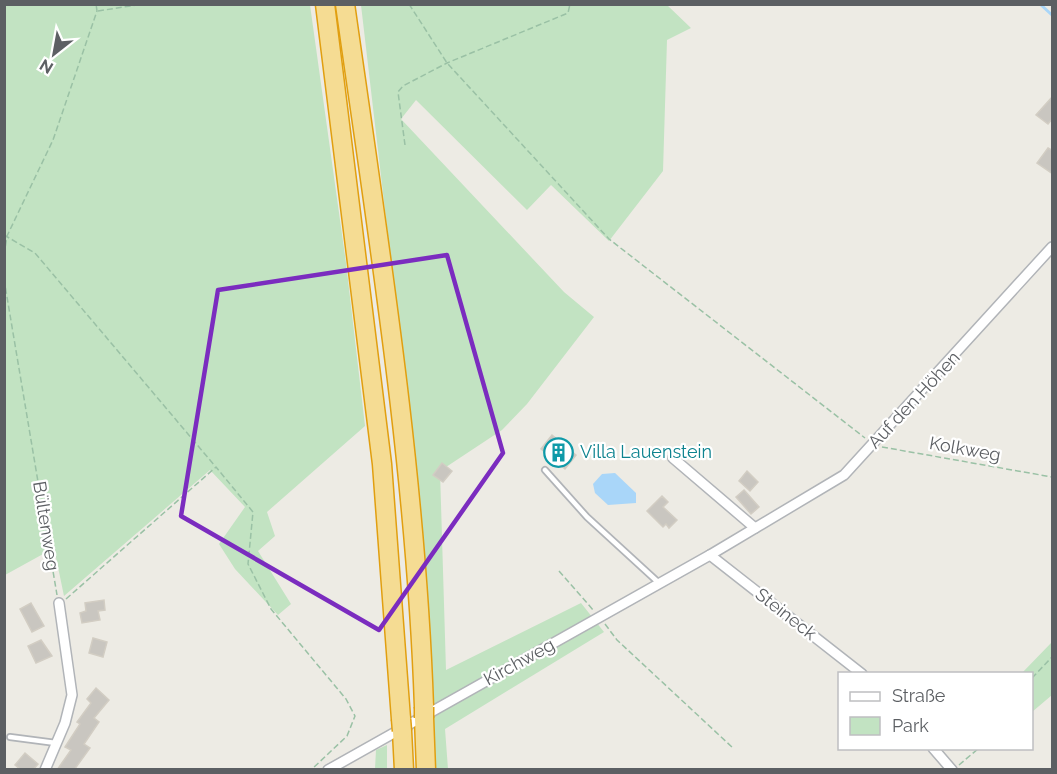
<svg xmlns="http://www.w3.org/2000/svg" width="1057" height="774" font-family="Raleway,sans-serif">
	<rect width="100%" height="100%" fill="#edebe4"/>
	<g fill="#c2e3c2">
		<polygon points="4,5 310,5 346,263 365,426 267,512 275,536 258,551 291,604 278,615 235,569 219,544 245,507 210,470 64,596 54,548 5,575"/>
		<polygon points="361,5 667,5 691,28 667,40 663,171 609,241 551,185 527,210 416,100 401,119 564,292 594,317 527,404 502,430 440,471 446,670 581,603 604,632 445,729 448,769 435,769 414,458"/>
		<polygon points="1052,642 1052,695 1032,712 1032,674 1022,673"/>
		<polygon points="387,745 387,769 375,769 376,750"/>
	</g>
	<polygon fill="#a9d6f9" points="615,473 636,493 636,503 608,505 595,493 593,484 602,474"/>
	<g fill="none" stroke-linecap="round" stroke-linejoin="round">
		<polyline stroke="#a9d6f9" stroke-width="3" points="1040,4 1052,15"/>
	</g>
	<g fill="#c9c6c0" stroke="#d2cdc3" stroke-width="1.5">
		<polygon points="1053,96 1053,118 1048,124 1036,115"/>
		<polygon points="1048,148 1053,151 1053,174 1037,163"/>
		<polygon points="552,435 576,455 565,469 541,449"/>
		<polygon points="442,463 452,471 443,482 433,475"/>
		<polygon points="747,471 758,482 750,491 739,481"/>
		<polygon points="744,490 759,507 751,514 736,497"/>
		<polygon points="662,496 668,502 663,507 677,520 669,528 666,524 663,527 647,511"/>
		<polygon points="104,600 105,610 98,611 100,620 82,623 80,613 86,611 85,603"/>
		<polygon points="31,603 44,626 32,632 20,609"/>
		<polygon points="93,638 107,642 103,657 89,653"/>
		<polygon points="41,640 52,656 36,663 28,646"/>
		<polygon points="96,688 109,700 94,718 99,722 84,744 90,748 74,770 57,770 71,750 65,747 80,724 77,722 91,703 87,699"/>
		<polygon points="25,753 38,764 33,770 21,770 15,765"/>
	</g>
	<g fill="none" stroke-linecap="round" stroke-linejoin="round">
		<defs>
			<g id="lane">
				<polyline points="545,470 587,517 659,583"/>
				<polyline points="10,737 56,743"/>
			</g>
			<g id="street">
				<polyline points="673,458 755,528"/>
				<polyline points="710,555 862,674"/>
				<polyline points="933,748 952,770"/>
				<polyline points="45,770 65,723 72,695 59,603"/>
				<polyline points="328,770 710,555 844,475 1052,247"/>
			</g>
			<g id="highway">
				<polyline points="325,4 382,464 401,719"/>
				<path d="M345 4C378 237 416 472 424 707"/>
				<polyline points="424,718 426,770"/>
				<polyline points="402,731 404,770"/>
			</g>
		</defs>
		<use href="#lane" stroke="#b1b4b8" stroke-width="8"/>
		<use href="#street" stroke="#b1b4b8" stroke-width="12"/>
		<use href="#highway" stroke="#e19f10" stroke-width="21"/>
		<g stroke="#9ac1a5" stroke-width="1.5" stroke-dasharray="6 3" stroke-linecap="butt">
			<polyline points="409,4 447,63 609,239 865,438"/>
			<polyline points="98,11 143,4"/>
			<polyline points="405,145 398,92 403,86 447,63 568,13 570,4"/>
			<polyline points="4,235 35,253 215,466"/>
			<polyline points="4,255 7,236 53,140 97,11 96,4"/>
			<polyline points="4,279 57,595"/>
			<polyline points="882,447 1052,477"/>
			<polyline points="559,571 594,611"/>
			<polyline points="66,599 216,467 253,512 248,564 271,609 346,699 355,716 347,736 311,770"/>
			<polyline points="605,624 617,640 733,748"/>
			<polyline points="1032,678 1052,657"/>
			<polyline points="959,765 979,748"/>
		</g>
		<use href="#lane" stroke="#fff" stroke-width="4.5"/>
		<use href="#street" stroke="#fff" stroke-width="9"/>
		<use href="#highway" stroke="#f5dc93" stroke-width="18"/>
		<defs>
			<g id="highway-bridge">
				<polyline points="424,707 424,718"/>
				<polyline points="401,719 402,731"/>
			</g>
		</defs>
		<use href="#highway-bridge" stroke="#e19f10" stroke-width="21" stroke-linecap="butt"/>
		<use href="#highway-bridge" stroke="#f5dc93" stroke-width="18"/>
	</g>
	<path fill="none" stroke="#7b2cbf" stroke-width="4.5" stroke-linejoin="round" d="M447 255 503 453 379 630 181 516 218 290Z"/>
	<defs>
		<symbol id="building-ring" viewBox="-11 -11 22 22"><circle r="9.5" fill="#fff" stroke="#0f9aa8" stroke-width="1.5"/><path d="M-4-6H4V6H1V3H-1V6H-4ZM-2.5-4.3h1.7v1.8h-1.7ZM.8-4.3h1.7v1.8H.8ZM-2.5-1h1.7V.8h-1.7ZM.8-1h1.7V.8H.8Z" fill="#0f9aa8"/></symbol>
	</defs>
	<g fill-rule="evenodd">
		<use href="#building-ring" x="542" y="436" width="33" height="33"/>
	</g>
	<g text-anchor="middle" stroke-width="4.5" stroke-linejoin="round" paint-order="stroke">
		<g font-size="18" fill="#5c5f63" stroke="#fff">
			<text transform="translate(914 400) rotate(-47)" y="6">Auf den Höhen</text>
			<text transform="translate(965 449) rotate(10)" y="6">Kolkweg</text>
			<text transform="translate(46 526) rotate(81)" y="6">Bültenweg</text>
			<text transform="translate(786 614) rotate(38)" y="6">Steineck</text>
			<text transform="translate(519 662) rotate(-29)" y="6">Kirchweg</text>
		</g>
		<g font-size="18" fill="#0d838f" stroke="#fff" text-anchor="start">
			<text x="580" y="458">Villa Lauenstein</text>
		</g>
	</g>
	<rect width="1057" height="774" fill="none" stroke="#5c5f63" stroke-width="12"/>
	<rect x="838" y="672" width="195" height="78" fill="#ffffff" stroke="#bebfc1" stroke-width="1.5"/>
	<rect x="850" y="692" width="30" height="9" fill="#ffffff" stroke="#bebfc1" stroke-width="1.5"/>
	<text x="892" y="702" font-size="18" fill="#5c5f63">Straße</text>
	<rect x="850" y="717" width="30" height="18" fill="#c2e3c2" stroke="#bebfc1" stroke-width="1.5"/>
	<text x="892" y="732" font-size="18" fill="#5c5f63">Park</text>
	<g transform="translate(54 54) rotate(211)" stroke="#ffffff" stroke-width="4.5" paint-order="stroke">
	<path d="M0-4.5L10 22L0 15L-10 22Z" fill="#5c5f63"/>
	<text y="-9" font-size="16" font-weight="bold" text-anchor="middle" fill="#5c5f63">N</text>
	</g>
</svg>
